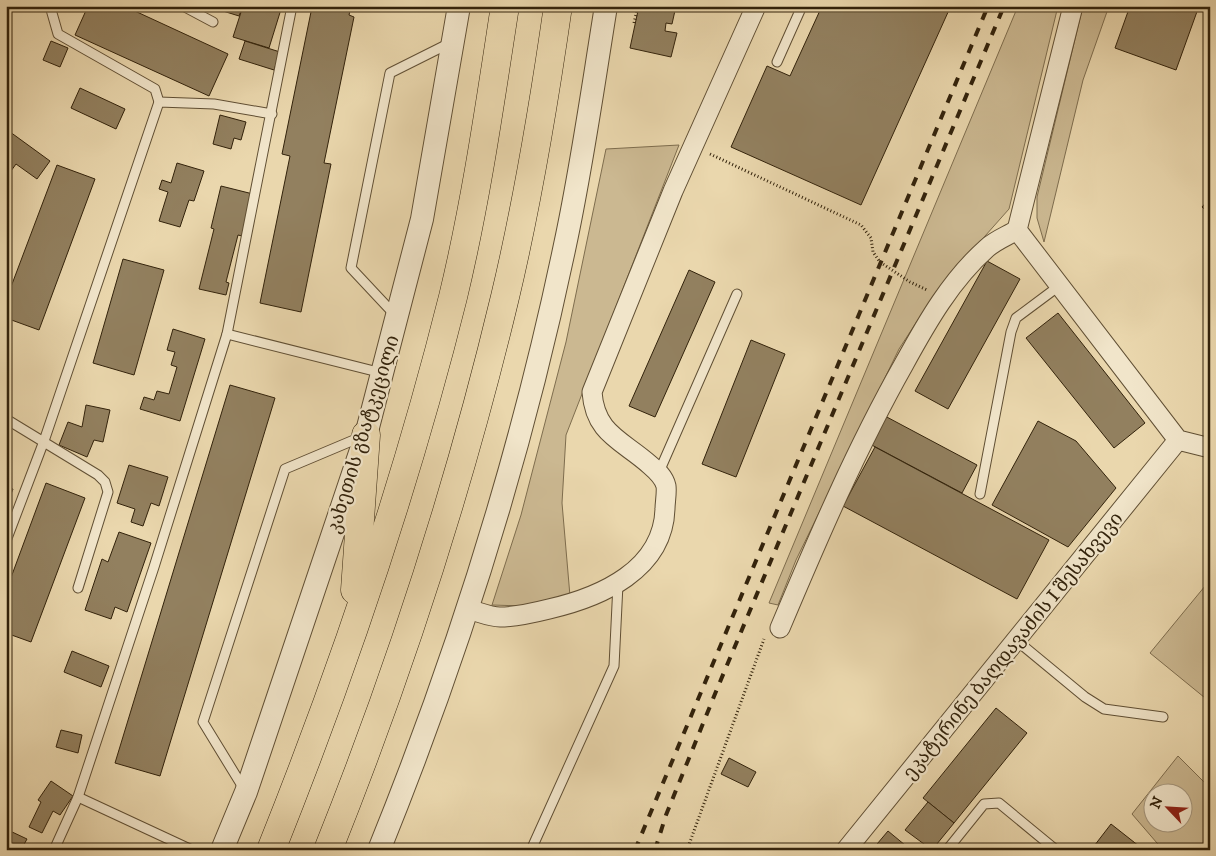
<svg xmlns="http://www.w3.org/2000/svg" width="1216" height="856" font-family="'IM FELL DW Pica','Noto Serif Georgian',serif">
	<rect width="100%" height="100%" fill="#ead7ad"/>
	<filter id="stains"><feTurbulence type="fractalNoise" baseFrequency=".004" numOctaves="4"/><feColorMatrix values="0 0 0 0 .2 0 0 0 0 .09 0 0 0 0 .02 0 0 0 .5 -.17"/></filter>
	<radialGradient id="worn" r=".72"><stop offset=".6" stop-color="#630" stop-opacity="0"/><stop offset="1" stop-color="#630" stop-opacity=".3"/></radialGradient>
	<g fill="#cbb891" stroke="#7e6d4e" fill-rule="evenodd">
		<polygon points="1018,6 1058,6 1009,209 938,289 899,349 796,560 778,605 769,603"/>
		<polygon points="1083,6 1109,6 1083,80 1044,242 1037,218 1037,197"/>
		<polygon points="679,145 566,435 562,503 570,596 523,606 492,605 521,515 566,342 606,149"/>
		<polygon points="1210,580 1210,702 1150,653"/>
		<path d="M1178 756 1210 788V850H1163L1132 814ZM1154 794H1184V824H1154Z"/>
	</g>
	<g fill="#92805f" stroke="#32220b">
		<polygon points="88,6 124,6 228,54 209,96 75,35"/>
		<polygon points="207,6 243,6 239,16"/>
		<polygon points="243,6 282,6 269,48 233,37"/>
		<polygon points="306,6 351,6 349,15 354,17 324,163 331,164 301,312 260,303 290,156 282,154 312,7"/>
		<polygon points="639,6 676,6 672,24 666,23 665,31 677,33 671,57 630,48"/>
		<polygon points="822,6 941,6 949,10 861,205 731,147 767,66 790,76"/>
		<polygon points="1130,6 1199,6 1176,70 1115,48"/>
		<polygon points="51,41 68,48 60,67 43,60"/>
		<polygon points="245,41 280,52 274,70 239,59"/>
		<polygon points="80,88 125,109 116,129 71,108"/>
		<polygon points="220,115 246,122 241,140 234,138 231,149 213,144"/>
		<polygon points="6,129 50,161 37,179 16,164 6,178"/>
		<polygon points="177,163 204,171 194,201 189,200 180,227 159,221 168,192 159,189 162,180 171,183"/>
		<polygon points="57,165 95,179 39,330 6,318 6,300"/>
		<polygon points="221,186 253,194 242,236 238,235 226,282 229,283 226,295 199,289 214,229 211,228"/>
		<polygon points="1210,198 1210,214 1202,207"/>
		<polygon points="123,259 164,270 134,375 93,363"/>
		<polygon points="987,261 1020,279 948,409 915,391"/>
		<polygon points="689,270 715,282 655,417 629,406"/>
		<polygon points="1058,313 1145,423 1114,448 1026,338"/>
		<polygon points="173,329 205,339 180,421 140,409 144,397 154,400 157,391 169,394 177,367 171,365 175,352 167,350"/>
		<polygon points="751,340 785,354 736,477 702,464"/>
		<polygon points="230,385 275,398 160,776 115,763"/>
		<polygon points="86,405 110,410 103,442 94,440 87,457 59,445 68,422 82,427"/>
		<polygon points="883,415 977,465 962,493 868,443"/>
		<polygon points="1038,421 1076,441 1116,488 1068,547 992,505"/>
		<polygon points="875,447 1049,540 1017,599 843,506"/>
		<polygon points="129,465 168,477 159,506 151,503 143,526 131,522 135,509 117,503"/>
		<polygon points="46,483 85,498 31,642 6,633 6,591"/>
		<polygon points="6,487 13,489 6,507"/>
		<polygon points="119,532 151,543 127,612 115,607 111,619 85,610 102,559 108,562"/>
		<polygon points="72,651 109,666 101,687 64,672"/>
		<polygon points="996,708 1027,733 954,823 923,798"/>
		<polygon points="61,730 82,735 78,753 56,747"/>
		<polygon points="729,758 756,772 748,787 721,774"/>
		<polygon points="51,781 73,796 60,815 53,811 42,833 29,827 41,802 38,800"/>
		<polygon points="928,802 954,823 932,850 905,830"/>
		<polygon points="1111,824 1144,850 1091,850"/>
		<polygon points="10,831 27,839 21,850 6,850 6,839"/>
		<polygon points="888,831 911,850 872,850"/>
	</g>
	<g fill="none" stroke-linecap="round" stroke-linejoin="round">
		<defs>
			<g id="service">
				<polyline points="50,6 58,34 155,89 159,102"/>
				<polyline points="183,6 213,22"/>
				<polyline points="777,62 802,6"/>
				<polyline points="395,315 351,268 390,73 450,43"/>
				<polyline points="227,334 382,373"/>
				<polyline points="6,419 98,475 105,482 108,492 78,588"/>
				<polyline points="659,472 737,294"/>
				<polyline points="980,494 1011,332 1016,318 1059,286"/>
				<polyline points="6,541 44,441 159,102 214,104 272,114"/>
				<polyline points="1016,640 1085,697 1104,709 1163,717"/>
				<polyline points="244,789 203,722 285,469 361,437"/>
				<polyline points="78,797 192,850"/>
				<polyline points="54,850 78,797 154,567 227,334 292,6"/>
				<polyline points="531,850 614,666 618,584"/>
				<polyline points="947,850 984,804 999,803 1056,850"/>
			</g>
			<g id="minor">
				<polyline points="1073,6 1017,230 1178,440 1210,448"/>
				<path d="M467 609C477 611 489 617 500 617 516 617 533 613 549 609 601 597 663 570 665 509 665 502 667 493 666 486 664 477 657 471 650 465 622 440 595 434 592 392L673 191 756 6"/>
				<path d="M780 628C818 538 856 449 904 364 927 322 951 280 987 248 996 240 1007 236 1017 230"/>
				<polyline points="846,850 1178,440"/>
			</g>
			<g id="tertiary">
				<polyline points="222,850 246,792 366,435 422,219 459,6"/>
				<path d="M379 850C458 655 522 451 565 245 582 166 593 86 606 6"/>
			</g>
			<g id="trunk">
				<polyline points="355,590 366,435"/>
				<path d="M271 850C343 670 406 485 453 297 476 202 490 103 505 6"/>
				<path d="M328 850C400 670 460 485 505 297 528 201 544 103 558 6"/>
			</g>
		</defs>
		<use href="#service" stroke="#604f34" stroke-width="11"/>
		<use href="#minor" stroke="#604f34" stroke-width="21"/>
		<use href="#tertiary" stroke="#604f34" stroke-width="24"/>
		<use href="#trunk" stroke="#32220b" stroke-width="29"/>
		<g stroke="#32220b" stroke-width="3" stroke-dasharray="1 2.5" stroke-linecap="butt">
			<polyline points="634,23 638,6"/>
			<polyline points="710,154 861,225 871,238 873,252 880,262 910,282 927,290"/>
			<polyline points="687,850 764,639"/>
		</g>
		<use href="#service" stroke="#f1e5ca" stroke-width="9"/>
		<use href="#minor" stroke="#f1e5ca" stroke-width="19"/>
		<use href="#tertiary" stroke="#f1e5ca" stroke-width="22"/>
		<use href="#trunk" stroke="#ead7ad" stroke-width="28"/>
		<g stroke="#32220b" stroke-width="4" stroke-dasharray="9 9" stroke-linecap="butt">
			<polyline points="635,850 988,6"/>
			<polyline points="655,850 666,815 717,689 1004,6"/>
		</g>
	</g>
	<g text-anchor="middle" stroke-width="4.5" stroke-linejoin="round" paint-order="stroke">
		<g font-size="19" fill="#32220b" stroke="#f1e5ca">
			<text transform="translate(362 434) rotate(-73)" y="7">კახეთის გზატკეცილი</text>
			<text transform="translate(1012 645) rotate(-51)" y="7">ეკატერინე ბაღდავაძის I შესახვევი</text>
		</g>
	</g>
	<rect width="1216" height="856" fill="none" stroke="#ead7ad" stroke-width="25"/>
	<rect x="8" y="8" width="1201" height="841" fill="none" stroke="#32220b" stroke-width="2.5"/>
	<rect x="12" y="12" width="1191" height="831" fill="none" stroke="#32220b"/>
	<g transform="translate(1168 808) rotate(295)"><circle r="24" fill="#f1e5ca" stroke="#a5977e"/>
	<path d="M0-4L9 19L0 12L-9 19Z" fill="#8f2418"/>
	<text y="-8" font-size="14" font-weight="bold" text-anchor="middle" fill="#32220b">N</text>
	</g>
	<rect width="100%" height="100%" filter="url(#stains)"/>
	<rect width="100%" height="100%" fill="url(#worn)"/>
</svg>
